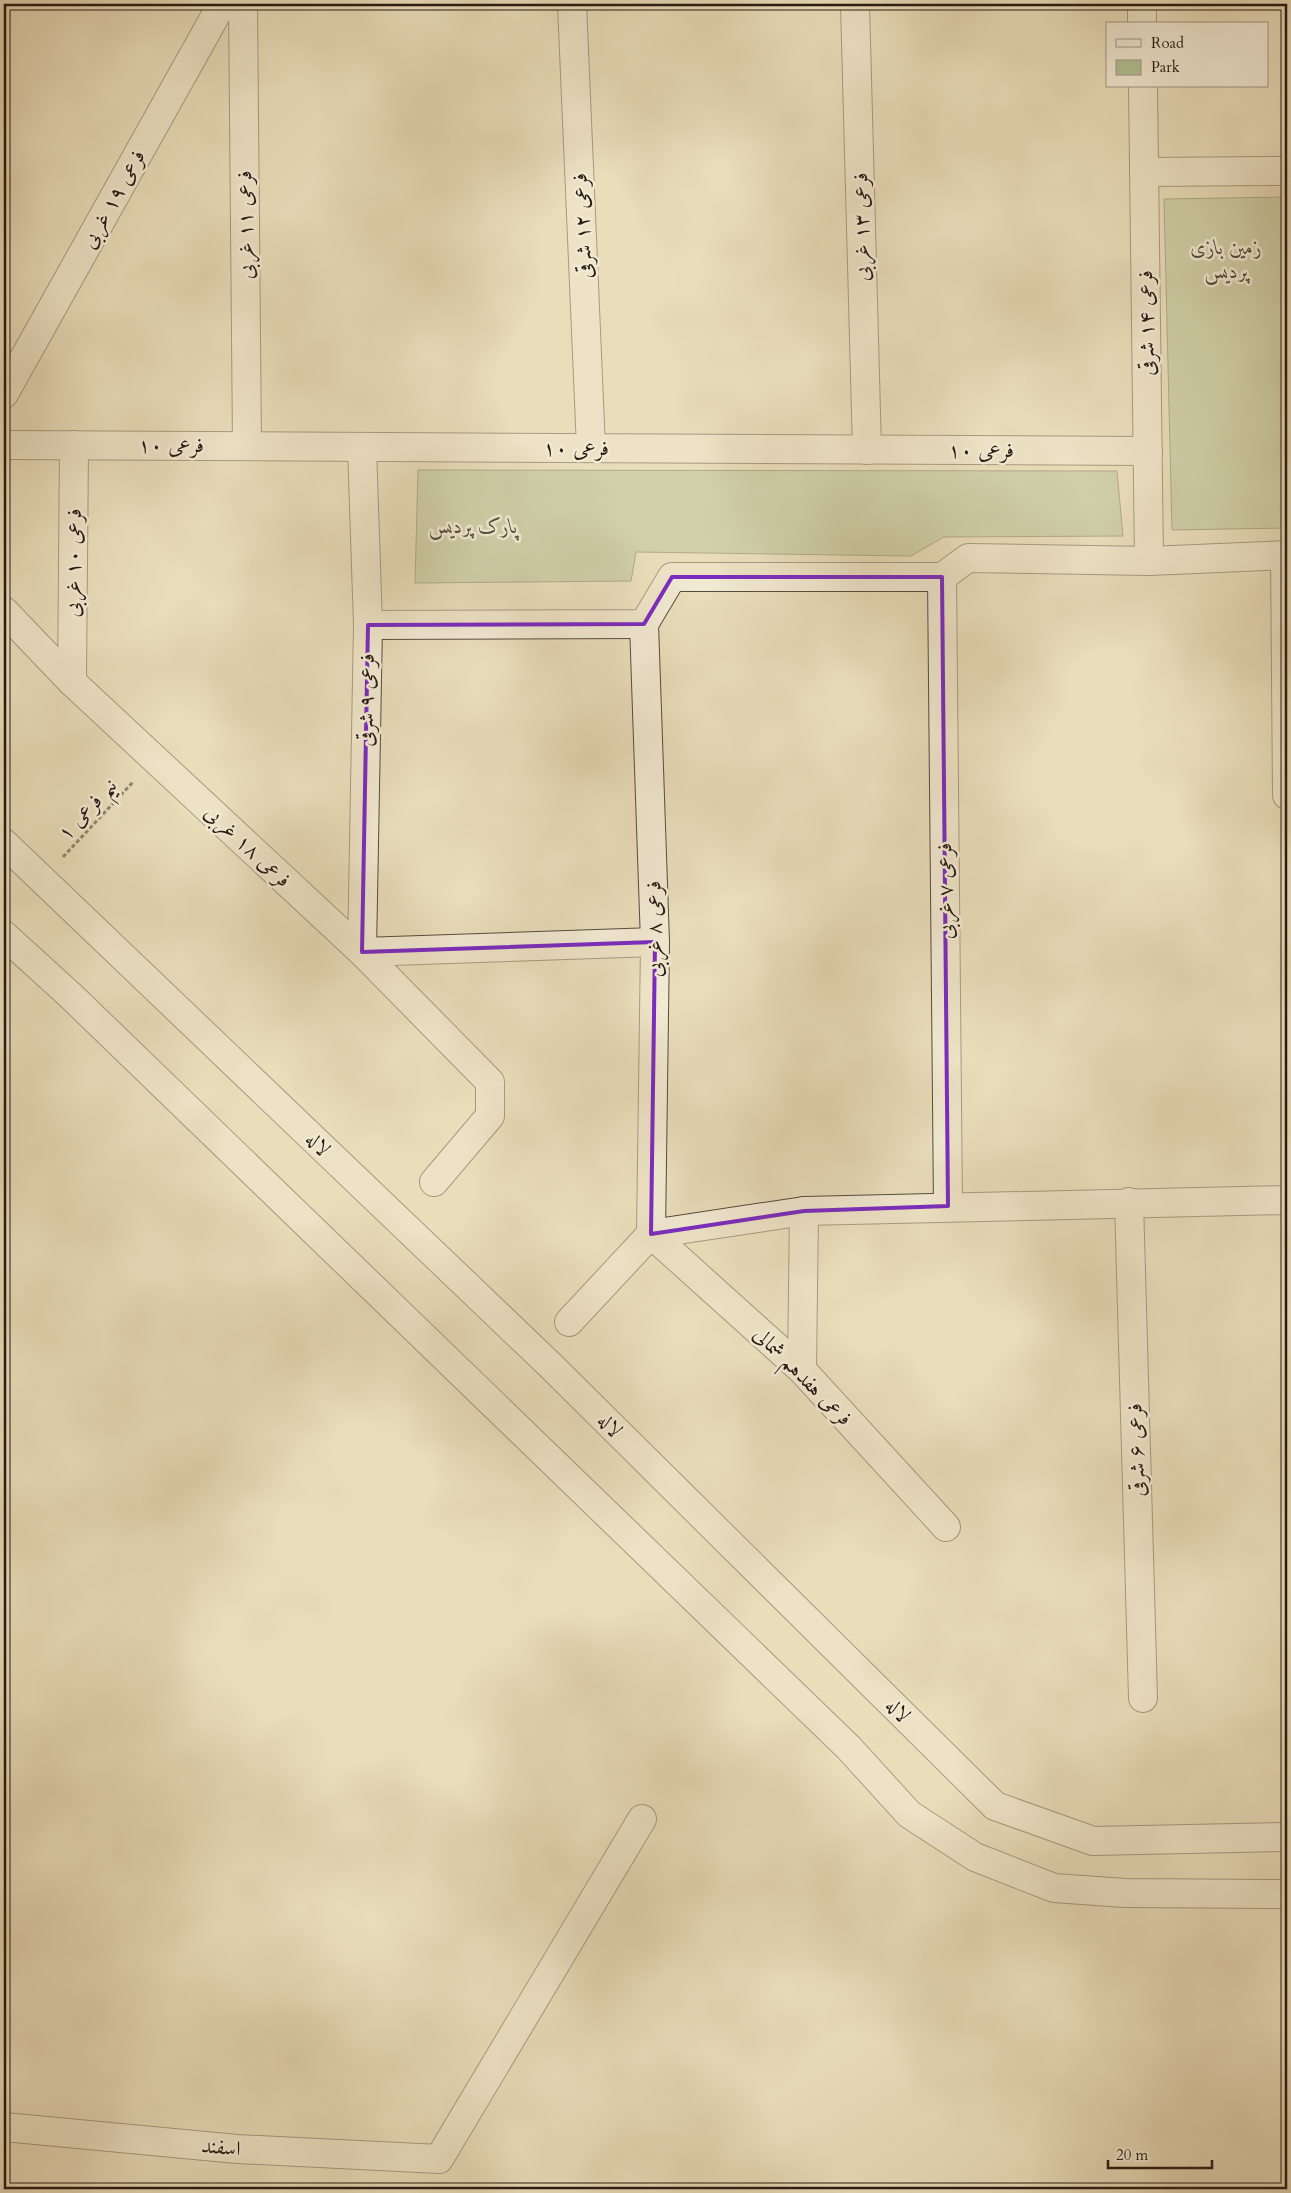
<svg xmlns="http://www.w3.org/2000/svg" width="1291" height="2193" font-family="Cardo,Amiri,serif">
	<rect width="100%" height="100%" fill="#e9ddba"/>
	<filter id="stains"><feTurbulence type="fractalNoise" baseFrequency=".004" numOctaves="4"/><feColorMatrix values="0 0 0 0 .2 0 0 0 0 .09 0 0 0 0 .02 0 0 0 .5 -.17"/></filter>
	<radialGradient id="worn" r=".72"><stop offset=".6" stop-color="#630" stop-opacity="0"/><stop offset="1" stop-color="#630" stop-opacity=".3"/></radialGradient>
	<g fill="#b1c294" stroke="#6c6e54">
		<polygon points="1287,197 1287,528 1172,530 1164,199"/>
		<polygon points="418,470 1117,471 1123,536 944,537 911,556 636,552 631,581 415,583"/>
	</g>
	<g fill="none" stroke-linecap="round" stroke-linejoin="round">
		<defs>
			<g id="minor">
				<polyline points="243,4 247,446"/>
				<polyline points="572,4 591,448"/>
				<polyline points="855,4 867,450"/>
				<polyline points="1142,4 1142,24"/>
				<polyline points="1143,86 1149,561"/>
				<polyline points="1144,172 1287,171"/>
				<polyline points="4,394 222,4"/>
				<polyline points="4,445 1148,451"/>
				<polyline points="362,447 368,625 362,952 655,942"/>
				<polyline points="1285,555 1287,795"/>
				<polyline points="942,577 948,1206"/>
				<polyline points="4,611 72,682 362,952 490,1082 490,1116 434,1182"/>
				<polyline points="644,624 655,942 651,1234"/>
				<polyline points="368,625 644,624 672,577 942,577 968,558 1149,561 1287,555"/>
				<polyline points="72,682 74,445"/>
				<polyline points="1129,1202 1143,1698"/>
				<polyline points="651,1234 802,1370 946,1527"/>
				<polyline points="569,1322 651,1234 804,1211 1287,1200"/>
				<polyline points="802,1370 804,1211"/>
				<polyline points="4,2127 237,2149 439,2159 642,1819"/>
			</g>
			<g id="tertiary">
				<polyline points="4,843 550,1365 995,1806 1093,1841 1287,1837"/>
				<polyline points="4,935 71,996 849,1748 909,1814 975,1857 1054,1888 1125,1893 1287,1894"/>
			</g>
		</defs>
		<use href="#minor" stroke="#574b3d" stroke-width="30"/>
		<use href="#tertiary" stroke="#574b3d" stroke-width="30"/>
		<polyline stroke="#261a13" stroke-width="3" stroke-dasharray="4 2.5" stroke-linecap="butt" points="63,857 134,781"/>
		<use href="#minor" stroke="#f1e9d2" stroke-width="28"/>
		<use href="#tertiary" stroke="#f1e9d2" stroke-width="28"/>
	</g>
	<path d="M0 0H1291V2193H0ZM672 577H942L948 1206 804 1211 651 1234 655 942 362 952 368 625 644 624Z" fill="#e9ddba" fill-opacity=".55" fill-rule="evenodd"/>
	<path fill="none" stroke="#7b2cbf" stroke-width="4" stroke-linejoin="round" d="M672 577H942L948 1206 804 1211 651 1234 655 942 362 952 368 625 644 624Z"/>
	<g text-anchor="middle" stroke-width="5" stroke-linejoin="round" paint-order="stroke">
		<g font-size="21" fill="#261a13" stroke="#f1e9d2">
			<text transform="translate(113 199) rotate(-61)" y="7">فرعی ۱۹ غربی</text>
			<text transform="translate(245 225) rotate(-91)" y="7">فرعی ۱۱ غربی</text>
			<text transform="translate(582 226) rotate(-93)" y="7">فرعی ۱۲ شرقی</text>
			<text transform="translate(861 227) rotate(-91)" y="7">فرعی ۱۳ غربی</text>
			<text transform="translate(1146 323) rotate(-91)" y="7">فرعی ۱۴ شرقی</text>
			<text x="171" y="452">فرعی ۱۰</text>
			<text x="576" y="455">فرعی ۱۰</text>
			<text x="981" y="457">فرعی ۱۰</text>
			<text transform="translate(73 563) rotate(-89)" y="7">فرعی ۱۰ غربی</text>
			<text transform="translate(366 700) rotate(-89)" y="7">فرعی ۹ شرقی</text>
			<text transform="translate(87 809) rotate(-47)" y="7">نیم فرعی ۱</text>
			<text transform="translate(248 846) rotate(43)" y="7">فرعی ۱۸ غربی</text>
			<text transform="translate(945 891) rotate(-91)" y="7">فرعی ۷ غربی</text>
			<text transform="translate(654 929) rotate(-91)" y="7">فرعی ۸ غربی</text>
			<text transform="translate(318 1144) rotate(44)" y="7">لاله</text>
			<text transform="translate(803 1376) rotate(45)" y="7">فرعی هفدهم شمالی</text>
			<text transform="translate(610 1425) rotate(45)" y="7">لاله</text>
			<text transform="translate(1136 1450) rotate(-92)" y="7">فرعی ۶ شرقی</text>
			<text transform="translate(898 1710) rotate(45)" y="7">لاله</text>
			<text transform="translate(221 2147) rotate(5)" y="7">اسفند</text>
		</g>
		<g font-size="21" font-style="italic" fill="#504c3a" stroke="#f1e9d2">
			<text x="1226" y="254">زمین بازی<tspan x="1226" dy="24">پردیس</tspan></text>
			<text x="473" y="533">پارک پردیس</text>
		</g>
	</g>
	<rect width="1291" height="2193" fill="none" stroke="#e9ddba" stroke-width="20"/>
	<rect x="5" y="5" width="1281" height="2183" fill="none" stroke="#261a13" stroke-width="2.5"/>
	<rect x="10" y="10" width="1271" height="2173" fill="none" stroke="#261a13"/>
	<rect x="1106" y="22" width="162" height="65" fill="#f1e9d2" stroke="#a09686"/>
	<rect x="1116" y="39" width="25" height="8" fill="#f1e9d2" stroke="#a09686"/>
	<text x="1151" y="48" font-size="15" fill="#261a13">Road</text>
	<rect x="1116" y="60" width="25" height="15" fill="#b1c294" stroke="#a09686"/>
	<text x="1151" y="72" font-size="15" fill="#261a13">Park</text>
	<path d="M1108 2160v8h104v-8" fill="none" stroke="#261a13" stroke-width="2.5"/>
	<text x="1116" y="2160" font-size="15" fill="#261a13" stroke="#f1e9d2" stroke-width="4" paint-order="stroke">20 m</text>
	<rect width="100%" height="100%" filter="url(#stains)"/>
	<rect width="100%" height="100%" fill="url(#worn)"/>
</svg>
